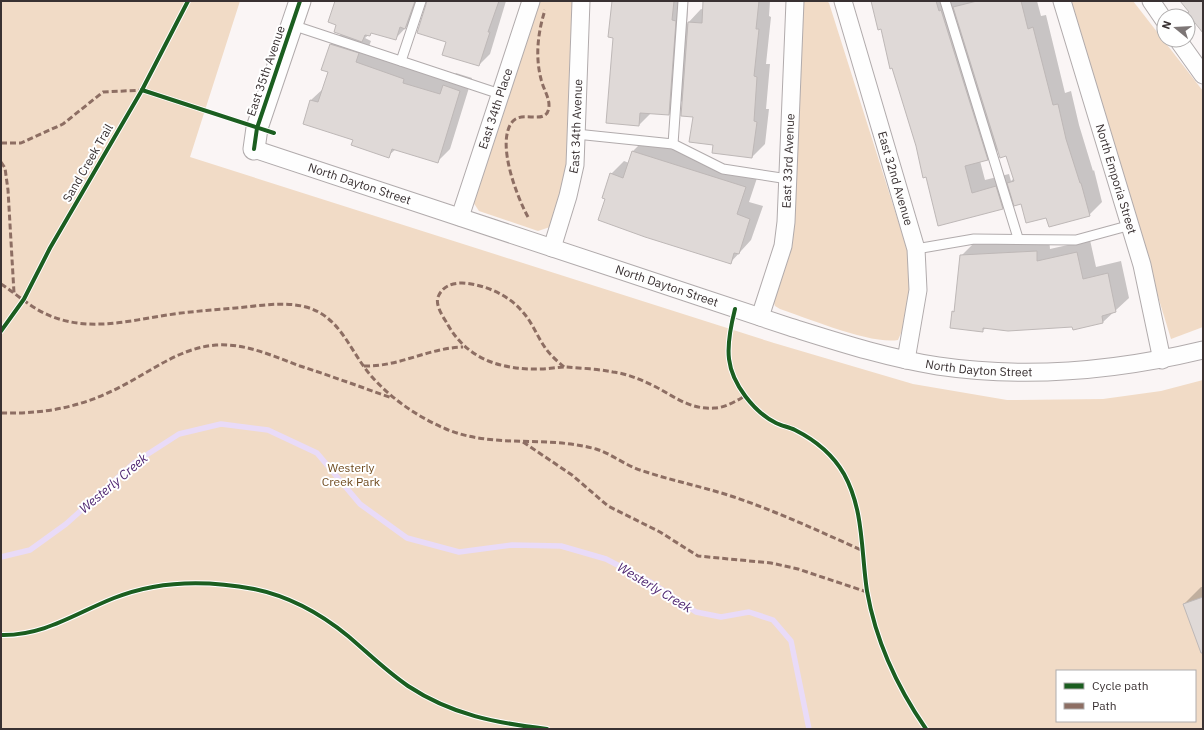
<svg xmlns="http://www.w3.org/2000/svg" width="1204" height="730" font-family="'IBM Plex Sans',sans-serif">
	<rect width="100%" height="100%" fill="#faf5f5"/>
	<g fill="#f1dbc6" fill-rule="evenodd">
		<path d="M1 1H240L190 157 774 343 913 384 1007 400 1103 399 1161 391 1203 380V729H1ZM1057 671H1195V721H1057Z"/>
		<polygon points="539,1 571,1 572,3 566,165 562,189 550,227 538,231 479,211 473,202"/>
		<path d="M804 1H827L829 3 907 249C910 281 912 310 898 340 872 345 807 318 780 309L775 306 773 300 800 7Z"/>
		<polygon points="1068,1 1133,1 1203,91 1203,327 1171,339"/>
	</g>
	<g fill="#0003" fill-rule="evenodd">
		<polygon points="336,1 421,1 416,17 395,39 372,32 365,38 371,41 368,49 449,80 456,73 472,78 450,149 437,162 396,149 388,156 354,139 304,123 311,100 324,88 329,71 331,44 341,34 337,24"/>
		<polygon points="427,1 506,1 490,54 479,65 447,41"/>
		<polygon points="612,1 685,1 685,8 688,8 687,24 701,9 704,10 704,1 770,1 769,16 771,17 766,64 770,64 766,109 769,109 765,144 752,157 714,144 683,100 669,114 651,113 639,125 614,37"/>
		<path d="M871 1H1037L1041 16 1046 15 1065 93 1071 91 1079 125 1093 171 1094 170 1102 202 1089 215 1047 217 1013 197 1002 208 926 176 882 28ZM998 149 1007 155 1014 178 1011 181 1009 174 985 180 980 161 987 160Z"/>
		<polygon points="646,138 758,175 749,202 763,206 751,240 730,263 606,198 611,174 624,161 629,163 633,151"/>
		<polygon points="1049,238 1050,249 1090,240 1096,267 1121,261 1129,298 1103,322 1073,326 986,328 982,331 953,312 956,309 961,256 974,243"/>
		<polygon points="1201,587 1203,587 1203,636 1184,604"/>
	</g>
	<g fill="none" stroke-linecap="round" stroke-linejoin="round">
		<polyline stroke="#e9dbf8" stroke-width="5.5" points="1,557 30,550 66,524 134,463 179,434 221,424 268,430 317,453 360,504 407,538 459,552 512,545 561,546 606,559 652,583 696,612 721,617 749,612 773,620 791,641 809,729"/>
	</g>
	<g fill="#dfd9d7" stroke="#beb8b7">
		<polygon points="335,1 415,1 405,29 400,27 396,40 371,33 370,36 365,35 362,42 334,32 336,25 328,22"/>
		<polygon points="427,1 499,1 488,32 490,32 479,66 442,55 446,42 417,33"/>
		<polygon points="612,1 674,1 672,20 676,21 669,115 640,113 639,126 606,123 613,38 608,37"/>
		<polygon points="703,1 759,1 756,29 759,29 754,76 757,77 754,121 757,122 752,158 712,153 713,145 689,142 693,117 681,116 688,22 702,23"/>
		<polygon points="871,1 936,1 939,11 941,10 988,160 965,166 972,193 996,186 1003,209 938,226 926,177 923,178 916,146 892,68 890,69 881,29 878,30"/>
		<polygon points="977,1 1021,1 1028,29 1033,27 1053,105 1058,104 1066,139 1080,183 1081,183 1090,216 1049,227 1046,218 1026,223 1021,204 1014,206 1007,183 1014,181 1006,156 1000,158 953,7"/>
		<polygon points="1180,1 1203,1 1203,33 1187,13 1189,12"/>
		<polygon points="330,44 359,53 356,62 404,79 403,83 440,94 443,85 460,91 438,163 392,149 389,158 351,145 353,140 303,124 310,100 318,102 328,72 321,70"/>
		<polygon points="632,151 746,187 737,214 750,219 739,254 734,253 731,264 645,237 598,220 605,199 602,198 610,173 623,178"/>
		<polygon points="1037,251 1037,261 1077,252 1083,279 1108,273 1116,312 1102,316 1103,323 1073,330 1072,327 1008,331 983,328 983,332 950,328 952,311 954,312 960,255"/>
		<polygon points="1203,597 1203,653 1201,653 1183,604"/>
	</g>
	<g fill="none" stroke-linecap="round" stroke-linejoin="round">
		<defs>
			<g id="service">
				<polyline points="945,1 1018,238"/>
				<polyline points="292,25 500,94"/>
				<polyline points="401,61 421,1"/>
				<polyline points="576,134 673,144 723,169 788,179"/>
				<polyline points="673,144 683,1"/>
				<polyline points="916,249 974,239 1076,240 1131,225"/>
			</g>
			<g id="minor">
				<path id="s1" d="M843 1 916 249 918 290 906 360"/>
				<path id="s2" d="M1062 1 1142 265 1162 360"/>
				<polyline points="1151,1 1164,20"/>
				<polyline points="1178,40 1203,75"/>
				<path id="s3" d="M254 149C378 190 501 231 625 272 680 290 735 309 790 327 838 342 887 358 938 366 1027 379 1116 371 1203 350"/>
				<path id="s4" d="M460 217 531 1"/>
				<path id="s5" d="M552 248 568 196 575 165 581 1"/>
				<path id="s6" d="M760 317 783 246 786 222 795 1"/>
			</g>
			<polyline id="tertiary" points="254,149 257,128 300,1"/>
		</defs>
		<use href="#service" stroke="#b1abac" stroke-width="11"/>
		<use href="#minor" stroke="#b1abac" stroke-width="19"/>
		<use href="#tertiary" stroke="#b1abac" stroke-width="23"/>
		<use href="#service" stroke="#fefefe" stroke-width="9"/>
		<use href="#minor" stroke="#fefefe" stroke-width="17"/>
		<use href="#tertiary" stroke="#fefefe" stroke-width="21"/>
		<g stroke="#8d6e63" stroke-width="3" stroke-dasharray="6 3" stroke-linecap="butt">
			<polyline points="1,143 21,143 63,124 103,92 144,90"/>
			<polyline points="1,162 5,168 8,190 14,293"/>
			<path d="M528 217C517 197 495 141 513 121 523 110 549 127 549 105 549 97 543 88 541 79 535 56 538 32 545 10"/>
			<path d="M1 284C15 293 29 306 44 313 86 334 131 320 174 314 195 311 215 310 236 308 259 306 283 301 306 307 342 317 350 353 373 378 393 400 418 417 446 429 494 449 546 435 596 449 612 454 626 466 643 471 673 481 704 487 734 497 778 512 819 531 861 550"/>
			<path d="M364 366C399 367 428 348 463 347"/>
			<path d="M564 367C557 361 549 354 544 346 536 334 531 320 521 310 507 294 483 284 462 283 451 283 442 287 438 297 435 306 444 318 448 325 468 360 502 370 541 369 549 369 557 367 565 367 580 368 598 369 613 372 628 374 642 380 656 387 675 397 691 410 714 408 725 408 736 401 745 396"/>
			<path d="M1 413C45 414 82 407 120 387 152 371 179 348 216 345 245 343 273 356 300 366 331 376 361 387 392 398"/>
			<polyline points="523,442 572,475 608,506 660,532 698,556 771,563 798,569 867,592"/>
		</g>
		<defs>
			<g id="cycleway">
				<polyline points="142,90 274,133"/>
				<polyline points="254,149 257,128 300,1"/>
				<path d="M735 309C731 325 727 343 729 359 732 384 754 412 776 423 782 426 789 427 795 430 815 440 833 455 844 474 864 510 861 552 867 591 876 642 897 687 926 729"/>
				<polyline points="1,331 24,299 50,248 142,90 188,1"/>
				<path d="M1 635C44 636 76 613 114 598 159 580 207 580 254 589 288 596 321 614 348 636 368 653 386 671 408 686 452 715 496 723 547 729"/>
			</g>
		</defs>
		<use href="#cycleway" stroke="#fff" stroke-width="6"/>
		<use href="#cycleway" stroke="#1b5e20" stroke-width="4"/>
	</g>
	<g text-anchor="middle" stroke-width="4" stroke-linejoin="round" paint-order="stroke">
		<g font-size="12" fill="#393132" stroke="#fff">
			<text transform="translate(266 71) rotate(-71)" y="4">East 35th Avenue</text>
			<text dy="4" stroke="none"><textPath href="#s4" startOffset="114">East 34th Place</textPath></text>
			<text dy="4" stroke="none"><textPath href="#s5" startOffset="125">East 34th Avenue</textPath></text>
			<text dy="4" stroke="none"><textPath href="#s6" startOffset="160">East 33rd Avenue</textPath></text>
			<text transform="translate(88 163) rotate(-60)" y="4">Sand Creek Trail</text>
			<text dy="4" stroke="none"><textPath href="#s1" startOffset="185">East 32nd Avenue</textPath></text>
			<text dy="4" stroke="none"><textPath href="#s2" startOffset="186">North Emporia Street</textPath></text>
			<text dy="4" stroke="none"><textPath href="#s3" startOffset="111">North Dayton Street</textPath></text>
			<text dy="4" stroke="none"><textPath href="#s3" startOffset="435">North Dayton Street</textPath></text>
			<text dy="4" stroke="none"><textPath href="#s3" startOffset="759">North Dayton Street</textPath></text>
		</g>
		<g font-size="12" fill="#6f4b1f" stroke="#fff">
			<text x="351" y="472">Westerly<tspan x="351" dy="14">Creek Park</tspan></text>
		</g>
		<g font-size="13" font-style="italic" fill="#4d2470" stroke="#fff">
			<text transform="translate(113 483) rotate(-40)" y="5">Westerly Creek</text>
			<text transform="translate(655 587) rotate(31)" y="5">Westerly Creek</text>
		</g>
	</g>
	<rect width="1204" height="730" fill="none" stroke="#393132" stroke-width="4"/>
	<rect x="1056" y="670" width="140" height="52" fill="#ffffff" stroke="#b0adad"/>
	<rect x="1064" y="683" width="20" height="6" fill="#1b5e20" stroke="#b0adad"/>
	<text x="1092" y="690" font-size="12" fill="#393132">Cycle path</text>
	<rect x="1064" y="703" width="20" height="6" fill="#8d6e63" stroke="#b0adad"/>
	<text x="1092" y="710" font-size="12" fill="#393132">Path</text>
	<g transform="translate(1176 28) rotate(288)"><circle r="19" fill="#ffffff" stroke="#b0adad"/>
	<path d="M0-3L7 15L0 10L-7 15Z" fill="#7d7676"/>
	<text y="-6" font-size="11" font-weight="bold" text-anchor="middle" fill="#393132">N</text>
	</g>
</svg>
